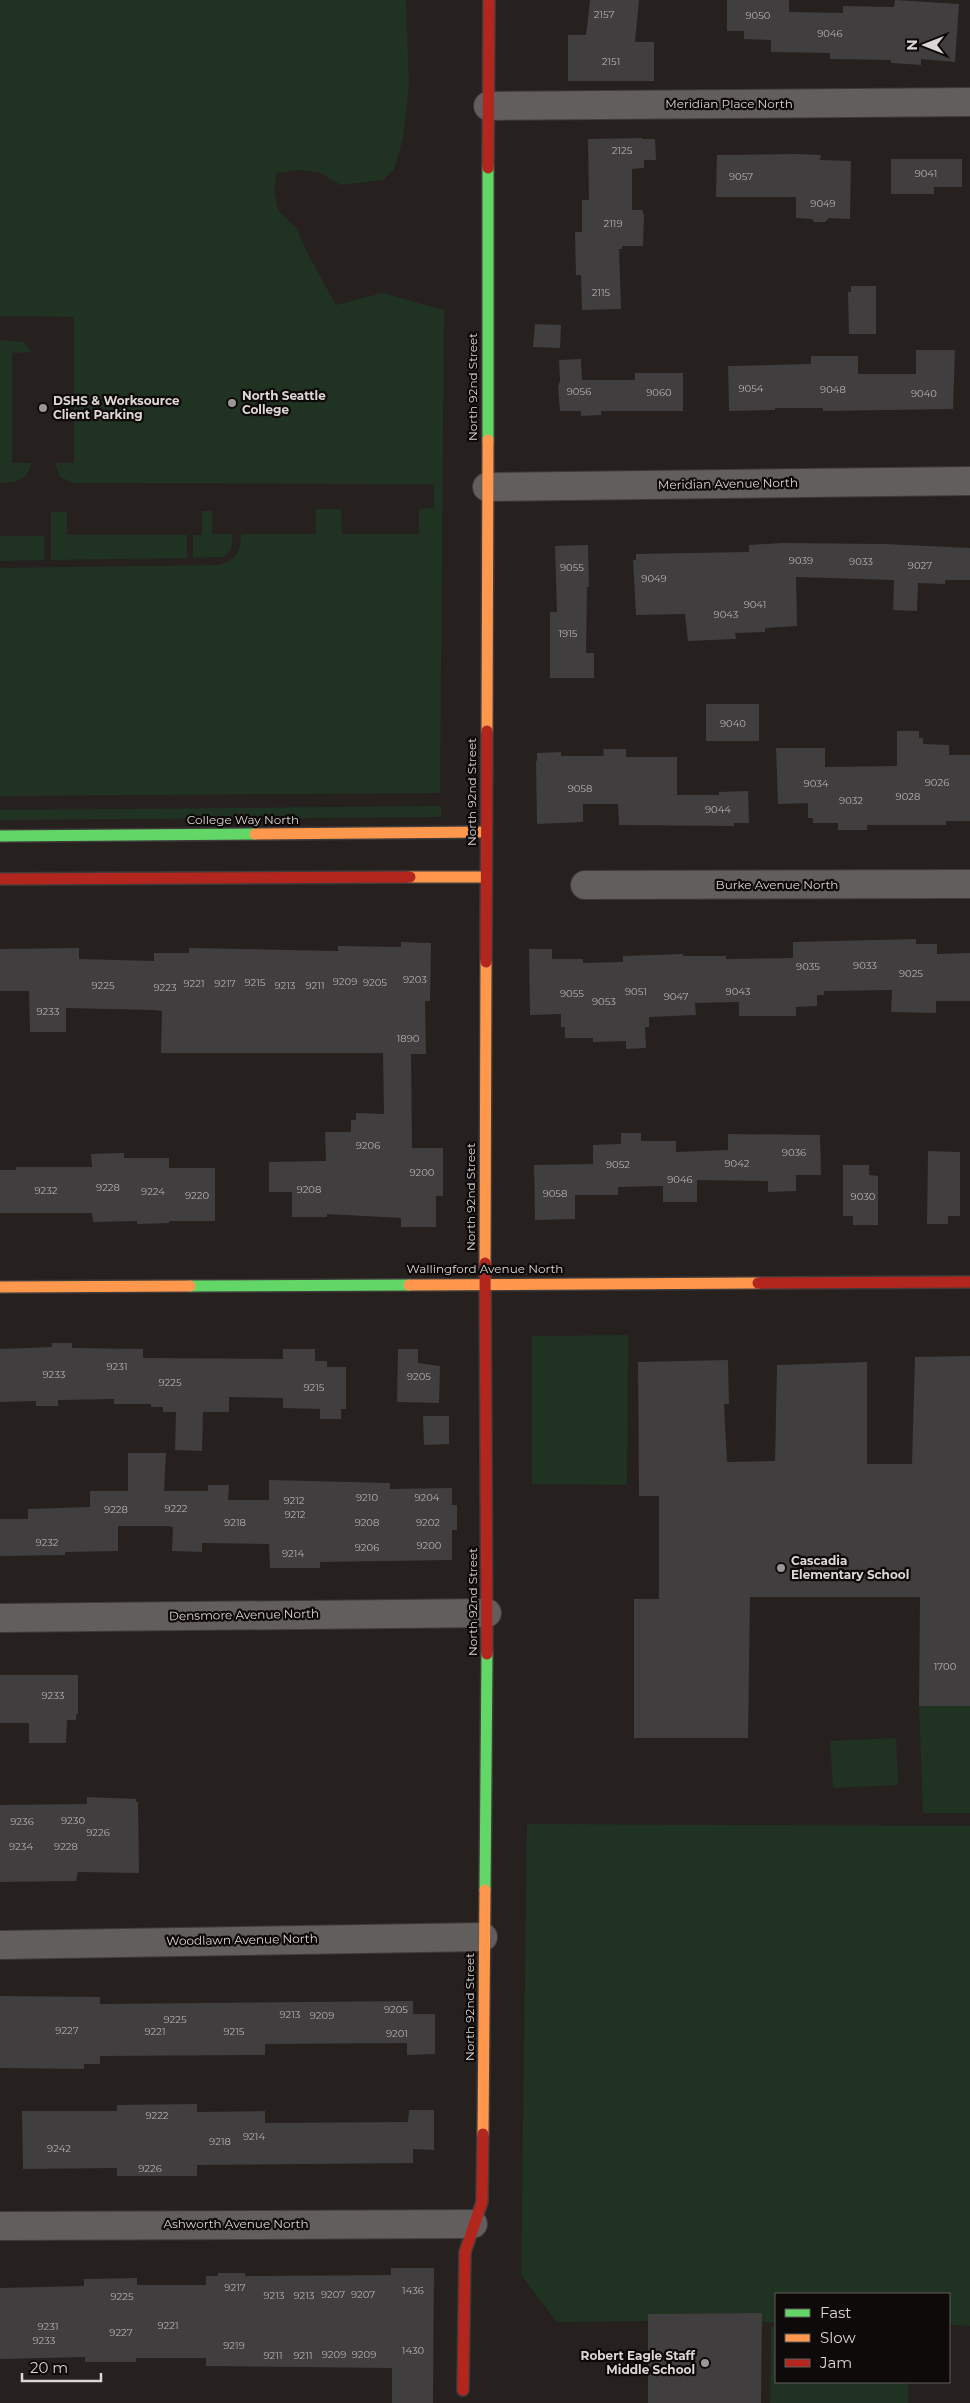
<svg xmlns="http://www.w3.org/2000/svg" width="970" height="2403" font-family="Montserrat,sans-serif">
	<rect width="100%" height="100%" fill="#26201f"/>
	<g fill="#203222">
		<path d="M0 0H406L409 86 403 139 394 169 383 180 341 185 318 172 297 170 277 173 274 190 278 210 296 228 308 254 336 305 382 293 444 310 440 793 0 796V568L218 565C235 561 241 551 241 534H316V509H341L342 534H419V509L434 508V484L74 483 60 477 55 463H74V317L0 316Z"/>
		<path d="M0 340 24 342 31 352 12 353V463H31C28 480 16 483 0 483Z"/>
		<polygon points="202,511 212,511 212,534 233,534 231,550 223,557 193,558 193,535 202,535"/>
		<polygon points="51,512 67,512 67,535 187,535 187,558 51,560"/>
		<polygon points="0,536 44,536 44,560 0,561"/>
		<polygon points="441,806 441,817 0,820 0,810"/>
		<polygon points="628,1335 627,1485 532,1484 532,1336"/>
		<polygon points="919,1706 970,1706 970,1813 923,1813"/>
		<polygon points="896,1738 898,1785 833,1788 830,1741"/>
		<polygon points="527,1824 970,1826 970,2326 949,2325 949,2294 776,2294 776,2323 761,2322 762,2313 648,2314 648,2321 557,2322 521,2275"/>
		<polygon points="771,2327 776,2327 776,2382 908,2382 908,2403 770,2403"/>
	</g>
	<g fill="#413e3f">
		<polygon points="590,0 639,0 635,42 654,42 654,81 568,81 568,35 586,35"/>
		<polygon points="727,0 789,0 789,12 843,13 843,6 894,7 895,0 959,4 955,62 921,59 921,65 891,63 891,60 830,59 830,53 771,52 771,40 744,39 744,31 727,31"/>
		<polygon points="642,138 642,139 655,139 656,160 644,160 644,168 632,169 632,210 642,210 644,215 643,246 622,246 622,249 619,249 621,309 582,310 581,275 576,275 575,232 582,232 582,200 589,200 588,139"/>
		<polygon points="796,154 821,155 820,160 851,161 850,219 829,218 825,222 814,222 812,219 796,218 796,197 716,197 717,155"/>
		<polygon points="891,159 962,159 962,187 934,187 934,194 891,194"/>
		<polygon points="851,286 876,286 876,334 849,334 848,292 851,292"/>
		<polygon points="535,324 561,325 560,348 533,347"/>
		<polygon points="916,350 955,350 953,409 823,411 823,408 775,408 775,410 729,411 728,366 811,364 811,356 858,356 858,374 916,374"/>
		<polygon points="581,359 582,380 635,380 635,373 683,373 683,411 601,411 601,415 581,416 581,411 560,411 558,386 560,381 559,360"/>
		<polygon points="783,543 885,544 970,548 970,580 945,580 945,584 918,583 917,611 893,610 894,580 796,577 797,626 765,628 765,632 735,633 736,639 688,641 685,614 636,615 633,560 636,560 636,554 749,552 749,545"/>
		<polygon points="588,545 589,587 587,587 586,653 594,653 594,678 550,678 550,612 557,612 555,546"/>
		<rect x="706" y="704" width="53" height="37"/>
		<polygon points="897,731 919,731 919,738 923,738 923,744 949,745 949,755 970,755 970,821 946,821 946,825 867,825 867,830 838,830 838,823 813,823 813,818 808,818 808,803 778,804 776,748 825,748 825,767 897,766"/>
		<polygon points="603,749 626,749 626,757 677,757 677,795 719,795 719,792 748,791 749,823 734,823 734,826 619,825 618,804 583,804 583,822 537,824 536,761 537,761 537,753 561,752 561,756 604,756"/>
		<polygon points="916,939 916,944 937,944 937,954 970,953 970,1001 936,1001 936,1013 891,1012 892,990 824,991 824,995 817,995 817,1006 796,1007 796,1016 739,1016 739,1002 695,1003 696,1015 649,1017 649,1027 645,1027 646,1048 626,1049 626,1041 593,1042 593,1038 565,1038 565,1027 561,1027 561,1014 530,1015 529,949 552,949 552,959 583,959 583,963 623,962 623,956 683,954 683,956 726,956 726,959 793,958 793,942"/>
		<polygon points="401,942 431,943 430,1001 425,1001 426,1054 411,1054 412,1148 443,1148 443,1196 436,1196 436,1227 401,1227 401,1218 327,1214 327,1217 292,1217 292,1192 269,1192 269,1162 326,1161 325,1132 351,1132 351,1120 356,1120 356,1113 384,1114 383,1053 161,1053 162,1011 154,1010 66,1008 66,1032 30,1032 29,991 0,991 0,949 79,948 79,959 154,961 154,953 189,953 189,948 338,951 338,946 401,947"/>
		<polygon points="621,1133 641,1133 641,1141 676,1141 676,1152 728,1150 728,1134 820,1135 821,1175 796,1175 796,1191 768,1192 768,1181 697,1180 697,1202 663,1202 663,1186 618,1187 618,1195 575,1195 575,1219 535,1220 534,1165 593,1164 593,1145 621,1144"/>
		<polygon points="928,1151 960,1152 960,1216 948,1216 948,1224 927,1224"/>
		<polygon points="124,1153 124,1158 169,1158 169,1168 215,1168 215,1221 169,1221 169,1223 137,1224 137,1221 93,1222 92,1213 0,1213 0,1170 16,1170 16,1167 92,1167 91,1154"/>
		<polygon points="843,1165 869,1165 869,1175 878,1176 878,1225 853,1225 853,1216 843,1216"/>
		<polygon points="52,1343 72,1343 72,1348 143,1349 143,1358 283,1359 283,1349 315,1349 315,1361 327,1361 327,1367 346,1367 346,1409 341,1409 341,1419 320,1419 320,1409 283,1408 283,1398 229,1397 229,1412 203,1412 202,1451 175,1450 176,1412 163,1412 163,1407 151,1407 151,1404 114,1404 114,1399 58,1400 58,1406 36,1406 36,1401 0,1402 0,1349 52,1347"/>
		<polygon points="398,1349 418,1349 418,1363 440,1366 439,1403 397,1402"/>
		<polygon points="970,1356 970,1706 919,1706 920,1597 750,1597 748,1738 634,1738 634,1599 659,1599 659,1496 639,1496 638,1362 728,1360 729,1404 724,1404 727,1462 775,1461 777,1365 867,1362 867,1464 912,1464 915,1357"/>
		<polygon points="423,1416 449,1416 449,1444 424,1445"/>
		<polygon points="128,1453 166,1453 164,1491 208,1491 208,1485 229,1485 228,1500 269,1500 269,1480 390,1483 390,1489 452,1488 452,1505 457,1505 457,1530 452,1530 452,1560 320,1562 320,1568 270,1568 269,1544 202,1543 202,1552 172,1551 173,1527 167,1526 118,1526 118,1551 65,1552 65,1555 0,1556 0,1519 28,1519 28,1509 90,1507 90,1491 128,1491"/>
		<polygon points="0,1675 78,1675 78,1714 76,1714 76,1720 67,1720 66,1743 29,1743 29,1723 0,1723"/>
		<polygon points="87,1797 136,1799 136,1802 138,1802 139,1873 78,1872 76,1881 0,1882 0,1805 87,1804"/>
		<polygon points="0,1996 100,1997 100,2004 413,2001 413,2014 435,2014 435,2054 407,2055 407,2043 265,2044 265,2055 100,2056 100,2064 84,2064 84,2069 0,2068"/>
		<polygon points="197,2104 197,2112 265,2111 265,2123 408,2122 409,2110 434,2110 434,2150 413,2149 413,2163 197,2165 197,2176 117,2176 117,2168 23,2169 22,2111 117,2111 117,2105"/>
		<polygon points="391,2268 434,2268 433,2403 392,2403 392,2368 206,2366 206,2358 136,2358 136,2362 85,2362 85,2357 0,2359 0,2288 84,2286 84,2279 137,2278 137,2285 206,2285 206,2276 218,2276 218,2273 245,2273 245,2276 391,2275"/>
		<polygon points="762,2313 761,2403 648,2403 648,2314"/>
	</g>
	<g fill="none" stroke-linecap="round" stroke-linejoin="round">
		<defs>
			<g id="street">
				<polyline points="488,106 970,102"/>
				<polyline points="487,487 970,481"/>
				<polyline points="585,885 970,884"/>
				<polyline points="0,1618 487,1613"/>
				<polyline points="0,1945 483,1937"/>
				<polyline points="0,2226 473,2224"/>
			</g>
			<g id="fast">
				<polyline points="488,440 488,168"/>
				<polyline points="0,836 255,834"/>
				<polyline points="190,1286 409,1285"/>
				<polyline points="485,1890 487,1654"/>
			</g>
			<g id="slow">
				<polyline points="487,731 488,440"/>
				<polyline points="255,834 486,832"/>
				<polyline points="410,877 486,877"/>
				<polyline points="485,1263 486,962"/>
				<polyline points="409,1285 758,1283"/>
				<polyline points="0,1287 190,1286"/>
				<polyline points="483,2134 485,1890"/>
			</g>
			<g id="jam">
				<polyline points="488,168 489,0"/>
				<polyline points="0,879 410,877"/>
				<polyline points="486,962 487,731"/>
				<polyline points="485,1263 487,1654"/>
				<polyline points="758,1283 970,1282"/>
				<polyline points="463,2390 465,2252 482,2202 483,2134"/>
			</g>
		</defs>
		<use href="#street" stroke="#3f3b3a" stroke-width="30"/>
		<use href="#fast" stroke="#3f3b3a" stroke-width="14"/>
		<use href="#slow" stroke="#3f3b3a" stroke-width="14"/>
		<use href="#jam" stroke="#3f3b3a" stroke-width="14"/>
		<use href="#street" stroke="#625e5d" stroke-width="28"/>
		<use href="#fast" stroke="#63d668" stroke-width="11"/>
		<use href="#slow" stroke="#ff974d" stroke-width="11"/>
		<use href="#jam" stroke="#b3261e" stroke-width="11"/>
	</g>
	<g fill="#9c9695" stroke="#0e0a09" stroke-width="2">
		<circle cx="232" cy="403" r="5"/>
		<circle cx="43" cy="408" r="5"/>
		<circle cx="781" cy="1568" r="5"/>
		<circle cx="705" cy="2363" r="5"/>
	</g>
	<g text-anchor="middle" stroke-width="4.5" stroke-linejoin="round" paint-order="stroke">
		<g font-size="10" fill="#b5b0af">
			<text x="604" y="18">2157</text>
			<text x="758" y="19">9050</text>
			<text x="830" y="37">9046</text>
			<text x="611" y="65">2151</text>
			<text x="622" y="154">2125</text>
			<text x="926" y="177">9041</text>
			<text x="741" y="180">9057</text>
			<text x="823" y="207">9049</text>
			<text x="613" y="227">2119</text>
			<text x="601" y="296">2115</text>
			<text x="751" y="392">9054</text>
			<text x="833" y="393">9048</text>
			<text x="579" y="395">9056</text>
			<text x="659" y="396">9060</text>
			<text x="924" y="397">9040</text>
			<text x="801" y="564">9039</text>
			<text x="861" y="565">9033</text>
			<text x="920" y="569">9027</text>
			<text x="572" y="571">9055</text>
			<text x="654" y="582">9049</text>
			<text x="755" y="608">9041</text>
			<text x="726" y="618">9043</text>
			<text x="568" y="637">1915</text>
			<text x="733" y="727">9040</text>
			<text x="937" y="786">9026</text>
			<text x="816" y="787">9034</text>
			<text x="580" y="792">9058</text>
			<text x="908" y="800">9028</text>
			<text x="851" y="804">9032</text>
			<text x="718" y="813">9044</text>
			<text x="865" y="969">9033</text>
			<text x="808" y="970">9035</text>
			<text x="911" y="977">9025</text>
			<text x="415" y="983">9203</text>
			<text x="345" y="985">9209</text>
			<text x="255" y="986">9215</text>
			<text x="375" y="986">9205</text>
			<text x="194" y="987">9221</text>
			<text x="225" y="987">9217</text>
			<text x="103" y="989">9225</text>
			<text x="285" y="989">9213</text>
			<text x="315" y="989">9211</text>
			<text x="165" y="991">9223</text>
			<text x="636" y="995">9051</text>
			<text x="738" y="995">9043</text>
			<text x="572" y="997">9055</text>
			<text x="676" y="1000">9047</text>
			<text x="604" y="1005">9053</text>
			<text x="48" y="1015">9233</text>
			<text x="408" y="1042">1890</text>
			<text x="368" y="1149">9206</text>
			<text x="794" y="1156">9036</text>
			<text x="737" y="1167">9042</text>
			<text x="618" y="1168">9052</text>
			<text x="422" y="1176">9200</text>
			<text x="680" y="1183">9046</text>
			<text x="108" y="1191">9228</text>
			<text x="309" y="1193">9208</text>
			<text x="46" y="1194">9232</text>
			<text x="153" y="1195">9224</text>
			<text x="555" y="1197">9058</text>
			<text x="197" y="1199">9220</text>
			<text x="863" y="1200">9030</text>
			<text x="117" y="1370">9231</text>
			<text x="54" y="1378">9233</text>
			<text x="419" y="1380">9205</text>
			<text x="170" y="1386">9225</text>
			<text x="314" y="1391">9215</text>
			<text x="367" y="1501">9210</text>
			<text x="427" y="1501">9204</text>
			<text x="294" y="1504">9212</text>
			<text x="176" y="1512">9222</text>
			<text x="116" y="1513">9228</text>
			<text x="295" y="1518">9212</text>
			<text x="235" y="1526">9218</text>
			<text x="367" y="1526">9208</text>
			<text x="428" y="1526">9202</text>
			<text x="47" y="1546">9232</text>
			<text x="429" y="1549">9200</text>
			<text x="367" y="1551">9206</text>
			<text x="293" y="1557">9214</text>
			<text x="945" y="1670">1700</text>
			<text x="53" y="1699">9233</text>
			<text x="73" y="1824">9230</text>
			<text x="22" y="1825">9236</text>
			<text x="98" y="1836">9226</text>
			<text x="21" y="1850">9234</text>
			<text x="66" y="1850">9228</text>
			<text x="396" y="2013">9205</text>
			<text x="290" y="2018">9213</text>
			<text x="322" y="2019">9209</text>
			<text x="175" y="2023">9225</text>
			<text x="67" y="2034">9227</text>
			<text x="155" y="2035">9221</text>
			<text x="234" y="2035">9215</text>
			<text x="397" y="2037">9201</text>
			<text x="157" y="2119">9222</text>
			<text x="254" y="2140">9214</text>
			<text x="220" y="2145">9218</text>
			<text x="59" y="2152">9242</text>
			<text x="150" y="2172">9226</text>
			<text x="235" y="2291">9217</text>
			<text x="413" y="2294">1436</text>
			<text x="333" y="2298">9207</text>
			<text x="363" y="2298">9207</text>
			<text x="274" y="2299">9213</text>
			<text x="304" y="2299">9213</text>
			<text x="122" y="2300">9225</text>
			<text x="168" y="2329">9221</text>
			<text x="48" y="2330">9231</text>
			<text x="121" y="2336">9227</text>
			<text x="44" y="2344">9233</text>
			<text x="234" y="2349">9219</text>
			<text x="413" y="2354">1430</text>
			<text x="334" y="2358">9209</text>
			<text x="364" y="2358">9209</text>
			<text x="273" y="2359">9211</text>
			<text x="303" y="2359">9211</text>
		</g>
		<g font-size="12" fill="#dcd6d4" stroke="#0e0a09">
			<text x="729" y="108">Meridian Place North</text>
			<text transform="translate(473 387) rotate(-90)" y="4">North 92nd Street</text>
			<text transform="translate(728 484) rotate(-1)" y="4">Meridian Avenue North</text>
			<text transform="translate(472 792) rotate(-90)" y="4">North 92nd Street</text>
			<text x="243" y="824">College Way North</text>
			<text x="777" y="889">Burke Avenue North</text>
			<text transform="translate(471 1197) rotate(-90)" y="4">North 92nd Street</text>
			<text x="485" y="1273">Wallingford Avenue North</text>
			<text transform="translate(473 1602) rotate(-90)" y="4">North 92nd Street</text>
			<text transform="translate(244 1615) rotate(-1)" y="4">Densmore Avenue North</text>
			<text transform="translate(242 1940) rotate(-1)" y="4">Woodlawn Avenue North</text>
			<text transform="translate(470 2007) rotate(-90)" y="4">North 92nd Street</text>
			<text x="236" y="2228">Ashworth Avenue North</text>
		</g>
		<g font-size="12" font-weight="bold" fill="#dcd6d4" stroke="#0e0a09" text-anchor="start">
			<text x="242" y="400">North Seattle<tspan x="242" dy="14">College</tspan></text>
			<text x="53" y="405">DSHS &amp; Worksource<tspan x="53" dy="14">Client Parking</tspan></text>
			<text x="791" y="1565">Cascadia<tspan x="791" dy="14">Elementary School</tspan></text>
			<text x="695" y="2360" text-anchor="end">Robert Eagle Staff<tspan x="695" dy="14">Middle School</tspan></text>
		</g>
	</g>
	<rect x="775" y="2293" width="175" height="90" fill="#0e0a09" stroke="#605c5a"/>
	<rect x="785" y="2309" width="25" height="8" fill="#63d668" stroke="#605c5a"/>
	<text x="820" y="2318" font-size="15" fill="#dcd6d4">Fast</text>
	<rect x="785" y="2334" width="25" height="8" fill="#ff974d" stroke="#605c5a"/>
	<text x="820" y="2343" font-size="15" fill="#dcd6d4">Slow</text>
	<rect x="785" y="2359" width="25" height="8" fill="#b3261e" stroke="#605c5a"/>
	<text x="820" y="2368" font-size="15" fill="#dcd6d4">Jam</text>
	<g transform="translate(925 45) rotate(270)" stroke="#0e0a09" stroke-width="4" paint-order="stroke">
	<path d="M0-4L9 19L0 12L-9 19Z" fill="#dcd6d4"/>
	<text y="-8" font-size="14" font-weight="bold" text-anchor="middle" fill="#dcd6d4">N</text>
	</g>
	<path d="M22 2373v8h79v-8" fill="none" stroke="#dcd6d4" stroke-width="2.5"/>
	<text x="30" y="2373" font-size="15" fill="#dcd6d4" stroke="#0e0a09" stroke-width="4" paint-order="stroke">20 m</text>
</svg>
